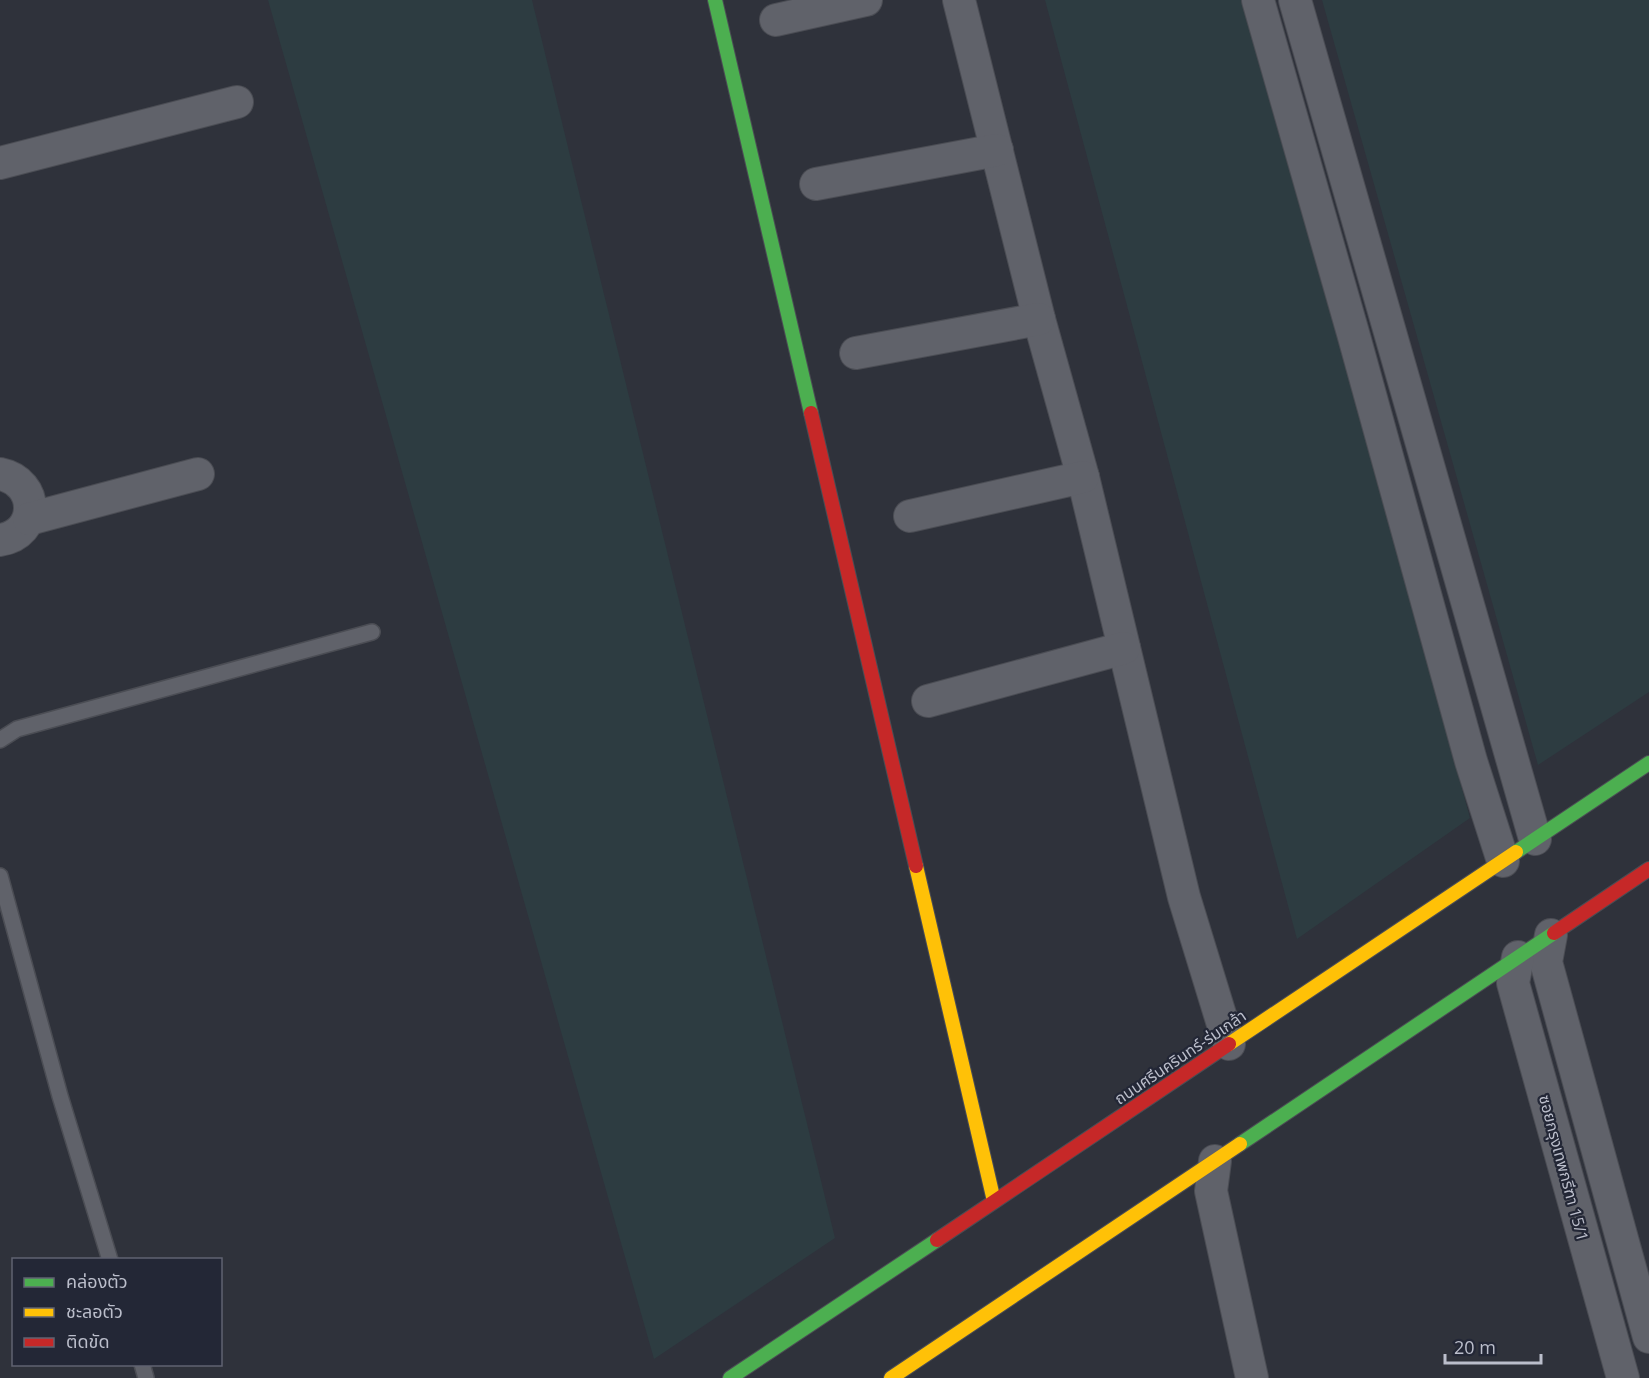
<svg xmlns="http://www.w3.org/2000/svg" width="1649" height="1378" font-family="'Open Sans','Noto Sans Thai',sans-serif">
	<rect width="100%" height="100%" fill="#2f323b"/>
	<g fill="#2d3c41">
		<polygon points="268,0 532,0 835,1238 654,1359"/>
		<polygon points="1045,0 1248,0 1470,818 1297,939"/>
		<polygon points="1322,0 1649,0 1649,692 1538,765"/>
	</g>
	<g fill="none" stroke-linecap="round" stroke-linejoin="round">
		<defs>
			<g id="lane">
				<polyline points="0,740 17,729 372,632"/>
				<polyline points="0,876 60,1096 110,1260"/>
				<polyline points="142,1364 146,1378"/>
			</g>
			<g id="street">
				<polyline points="959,0 1039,319 1083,477 1184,897 1229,1044"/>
				<polyline points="1258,0 1353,333 1471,761 1503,861"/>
				<polyline points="1295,0 1535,839"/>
				<polyline points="776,20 866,0"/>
				<polyline points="0,163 237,102"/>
				<polyline points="816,184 997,150"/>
				<polyline points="856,353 1039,319"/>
				<path d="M0 474C40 482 40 534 0 540"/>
				<polyline points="910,516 1083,477"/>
				<polyline points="29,519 198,474"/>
				<polyline points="928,701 1124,648"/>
				<polyline points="1551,935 1546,962 1649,1337"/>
				<polyline points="1518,957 1513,983 1623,1378"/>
				<polyline points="1215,1161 1211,1191 1252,1378"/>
			</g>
			<g id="fast">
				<polyline points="715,0 811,413"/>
				<polyline points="1516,852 1649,763"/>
				<polyline points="1240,1144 1554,933"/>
				<polyline points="730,1378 937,1240"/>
			</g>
			<g id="slow">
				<polyline points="916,866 994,1201"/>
				<polyline points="1229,1044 1516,852"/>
				<polyline points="891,1378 1240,1144"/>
			</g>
			<g id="jam">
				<polyline points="811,413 916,866"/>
				<polyline points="1554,933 1649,869"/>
				<polyline points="937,1240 1229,1044"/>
			</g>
		</defs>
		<use href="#lane" stroke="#4b4d54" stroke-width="18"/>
		<use href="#street" stroke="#4b4d54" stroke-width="34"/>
		<use href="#fast" stroke="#4b4d54" stroke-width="16"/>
		<use href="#slow" stroke="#4b4d54" stroke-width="16"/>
		<use href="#jam" stroke="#4b4d54" stroke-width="16"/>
		<use href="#lane" stroke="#60626a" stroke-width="15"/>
		<use href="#street" stroke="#60626a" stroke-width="32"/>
		<use href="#fast" stroke="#4caf50" stroke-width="14"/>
		<use href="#slow" stroke="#ffc107" stroke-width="14"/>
		<use href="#jam" stroke="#c62828" stroke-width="14"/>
	</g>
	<g text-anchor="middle" stroke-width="4.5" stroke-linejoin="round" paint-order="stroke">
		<g font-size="16" fill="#bbbecb" stroke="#232736">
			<text transform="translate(1180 1057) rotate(-34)" y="6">ถนนศรีนครินทร์-ร่มเกล้า</text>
			<text transform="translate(1564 1168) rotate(75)" y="6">ซอยกรุงเทพกรีฑา 15/1</text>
		</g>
	</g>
	<rect x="12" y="1258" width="210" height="108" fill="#232736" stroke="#606372" stroke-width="1.5"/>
	<rect x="24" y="1278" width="30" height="9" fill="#4caf50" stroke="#606372" stroke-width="1.5"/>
	<text x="66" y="1288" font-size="18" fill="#bbbecb">คล่องตัว</text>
	<rect x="24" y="1308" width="30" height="9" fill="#ffc107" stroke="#606372" stroke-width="1.5"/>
	<text x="66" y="1318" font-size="18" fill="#bbbecb">ชะลอตัว</text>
	<rect x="24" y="1338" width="30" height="9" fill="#c62828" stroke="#606372" stroke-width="1.5"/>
	<text x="66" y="1348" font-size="18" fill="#bbbecb">ติดขัด</text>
	<path d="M1445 1354v9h96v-9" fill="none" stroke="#bbbecb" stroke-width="3"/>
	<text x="1454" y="1354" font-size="18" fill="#bbbecb" stroke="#232736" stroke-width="4.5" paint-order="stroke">20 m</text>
</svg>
